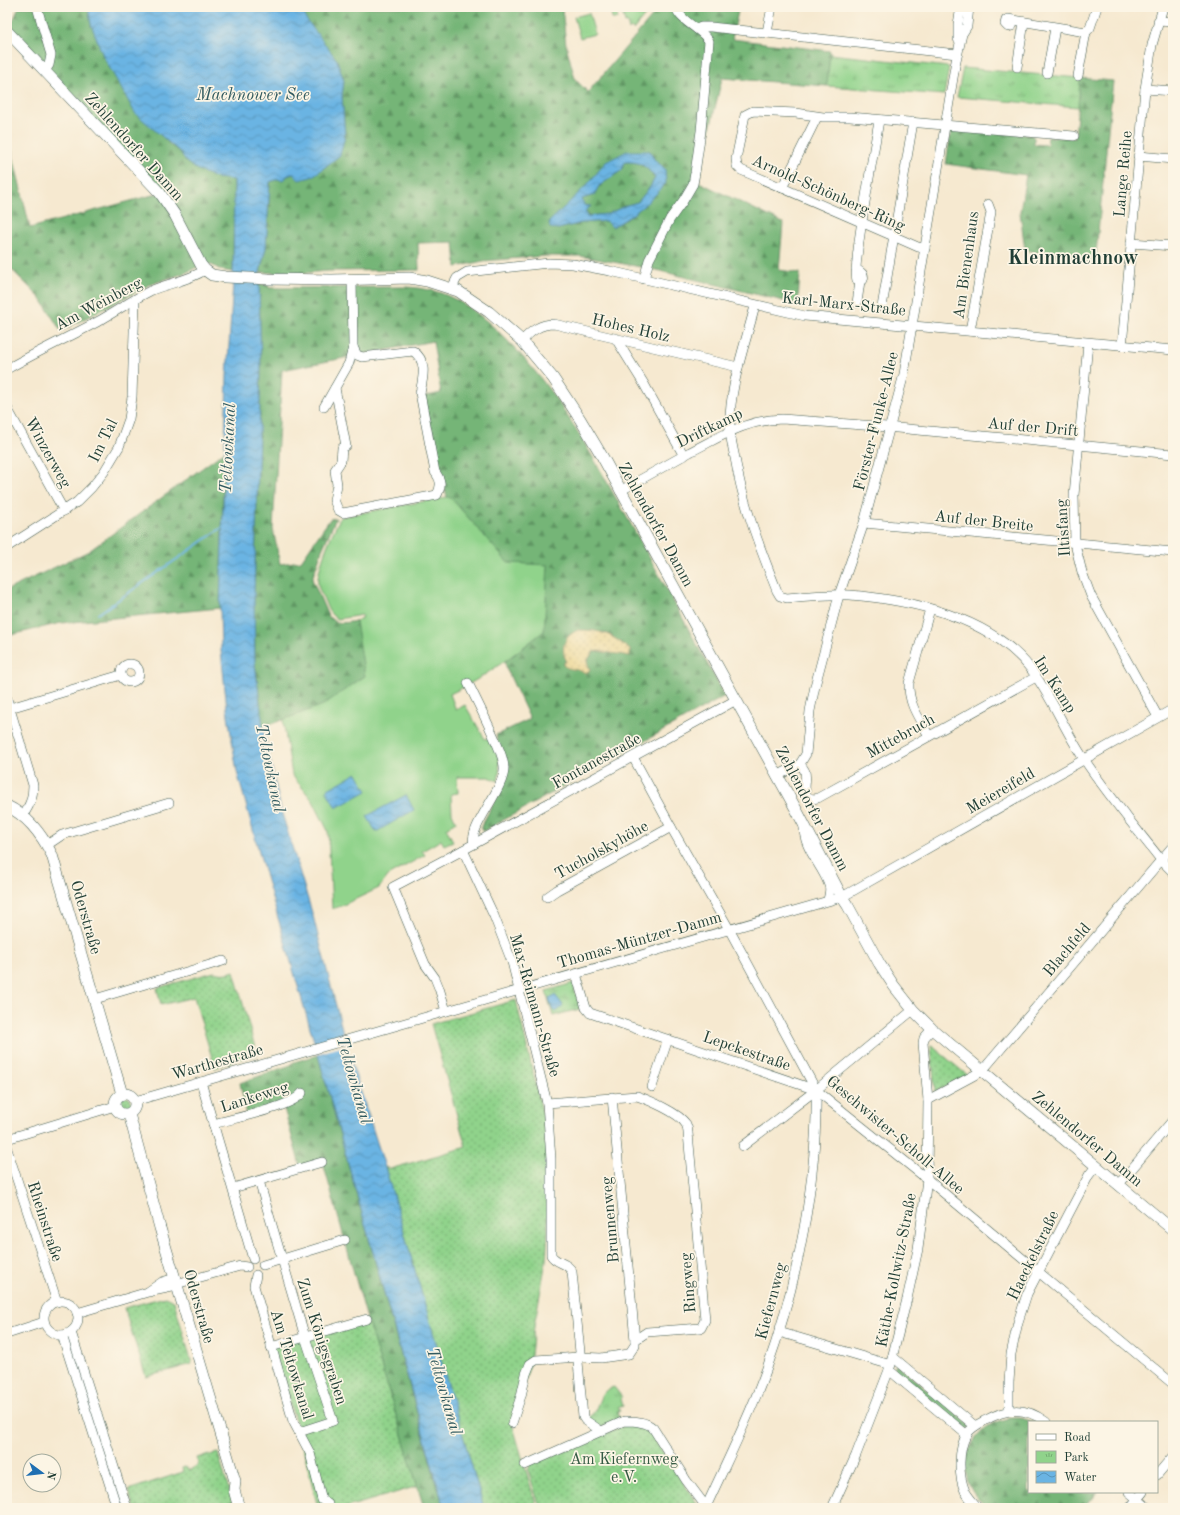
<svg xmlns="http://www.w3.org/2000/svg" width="1180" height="1515" font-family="'Old Standard TT',serif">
	<defs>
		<pattern id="grass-dots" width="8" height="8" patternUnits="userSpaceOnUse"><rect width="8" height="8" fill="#90d38b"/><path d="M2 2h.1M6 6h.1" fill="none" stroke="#75ac72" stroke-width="1.8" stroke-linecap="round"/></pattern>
		<pattern id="forest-firs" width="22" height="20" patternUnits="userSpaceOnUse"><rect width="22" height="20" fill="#74b577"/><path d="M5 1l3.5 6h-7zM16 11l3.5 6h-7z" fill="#5f9462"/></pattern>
		<pattern id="wetland-marsh" width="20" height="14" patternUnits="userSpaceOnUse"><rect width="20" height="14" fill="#90d38b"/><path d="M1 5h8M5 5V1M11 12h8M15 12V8" fill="none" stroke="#75ac72"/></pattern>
		<pattern id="sand-dots" width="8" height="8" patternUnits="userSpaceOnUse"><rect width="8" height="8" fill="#eeda9e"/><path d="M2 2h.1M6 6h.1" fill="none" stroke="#ccbc89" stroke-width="1.8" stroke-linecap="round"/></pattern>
		<pattern id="park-tufts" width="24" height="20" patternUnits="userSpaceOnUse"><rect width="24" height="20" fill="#90d38b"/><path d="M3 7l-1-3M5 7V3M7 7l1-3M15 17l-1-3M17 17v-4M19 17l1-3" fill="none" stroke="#75ac72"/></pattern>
		<pattern id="water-waves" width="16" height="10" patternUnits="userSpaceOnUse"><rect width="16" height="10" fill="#6ab4e3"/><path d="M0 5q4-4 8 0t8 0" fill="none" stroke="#5794b9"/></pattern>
	</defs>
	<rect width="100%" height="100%" fill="#fcf5e5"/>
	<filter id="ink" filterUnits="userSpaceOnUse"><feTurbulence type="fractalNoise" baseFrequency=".025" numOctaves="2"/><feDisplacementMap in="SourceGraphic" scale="8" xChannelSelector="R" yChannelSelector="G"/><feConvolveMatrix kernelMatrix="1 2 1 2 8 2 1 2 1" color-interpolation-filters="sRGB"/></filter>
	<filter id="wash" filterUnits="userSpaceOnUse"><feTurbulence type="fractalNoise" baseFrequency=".012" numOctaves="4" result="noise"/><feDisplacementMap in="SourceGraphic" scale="16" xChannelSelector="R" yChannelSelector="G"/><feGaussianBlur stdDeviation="0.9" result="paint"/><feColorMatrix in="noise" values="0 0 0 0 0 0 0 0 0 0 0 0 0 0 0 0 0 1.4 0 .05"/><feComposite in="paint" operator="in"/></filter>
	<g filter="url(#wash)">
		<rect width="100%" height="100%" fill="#f6e9d0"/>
		<g fill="url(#grass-dots)" stroke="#588860">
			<polygon points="610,7 615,7 618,19 612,19"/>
			<path d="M234 971 257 1055 235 1060 215 1068 194 997 161 1005 157 988 214 972C222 974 226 974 234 971Z"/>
			<polygon points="516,1000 544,1120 547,1164 548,1232 546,1261 534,1327 530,1364 512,1423 537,1508 484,1508 385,1167 390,1169 466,1147 431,1024"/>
			<polygon points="931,1045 967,1075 935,1092"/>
			<circle cx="125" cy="1104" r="7"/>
			<polygon points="165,1297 174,1301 192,1364 146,1377 124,1308"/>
			<polygon points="367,1319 418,1486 344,1508 318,1508 299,1432 271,1347"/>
			<polygon points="628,1424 647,1428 700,1508 540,1508 528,1470 531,1464"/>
			<polygon points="218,1453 234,1508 134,1508 128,1490 183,1472 182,1468 185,1467 191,1470 197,1466 198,1463 197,1458"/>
		</g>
		<g fill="url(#forest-firs)" stroke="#4a7956" fill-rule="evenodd">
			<polygon points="19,7 88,7 91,24 169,144 181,153 186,162 216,178 234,179 233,272 221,270 210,264 201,265 185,273 151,284 61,331 41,299 7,265 7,130 30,228 160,193 8,32"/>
			<path d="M303 7H562L566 45 575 79 588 92 660 7H739L732 39 830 51 827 86 722 78 698 180 701 183 783 223 779 270 800 273 798 300 796 304 652 269 580 256H544L483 261 456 267 454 242 418 243 419 270 328 271 291 274 260 272 266 248 270 182 293 174 320 171 340 155 345 136 342 96 344 81 337 60 305 19ZM650 151 654 159 665 169 641 207 627 219 612 227 606 221 582 223 558 229 587 185 606 162Z"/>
			<polygon points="1080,78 1113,81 1095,263 1025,250 1020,212 1026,175 946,164 951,130 953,129 1032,135 1034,138 1034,144 1047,145 1048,137 1075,138"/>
			<path d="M625 162C640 161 647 166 655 178L650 187 638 202 627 205 608 214 587 216 582 199 594 195 599 186 622 170Z"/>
			<path d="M259 284 268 285 269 288 407 287C421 288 435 290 448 296 471 306 491 324 508 341 561 395 592 456 629 521 662 579 693 638 725 696L484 831 481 827 505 780 496 735 530 719 507 670 505 662 544 631 548 565 508 563 451 498 447 497 423 397 441 393 433 341 282 370 273 529 280 564 301 561 330 519 336 518 322 550 312 579 328 616C336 625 344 623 356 621L365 676 323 705 263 727 255 663 254 596 261 370ZM605 632 630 650 611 653 598 651 593 652 587 661 582 671 563 665C569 655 562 646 570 634Z"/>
			<polygon points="224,452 220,608 61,623 7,636 7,590 89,551"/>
			<polygon points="318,1055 436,1482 444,1508 424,1508 367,1319 323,1163 301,1169 283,1105 247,1115 240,1083 288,1066 294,1062"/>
			<polygon points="897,1365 971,1425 967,1430 894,1371 894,1366"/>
			<path d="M1010 1418H1021L1034 1422H1029V1492H1097L1084 1508H988C981 1502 974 1496 970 1487 956 1456 978 1423 1010 1418Z"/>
		</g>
		<polygon fill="url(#wetland-marsh)" stroke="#588860" points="573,983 580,1009 553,1016 546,991"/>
		<path fill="url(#sand-dots)" stroke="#868c69" d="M578 630C603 630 611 634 630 650V656L598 651 593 652 587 661 590 670 585 674C577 667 569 671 563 665L566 660C560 646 565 636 578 630Z"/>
		<g fill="url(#park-tufts)" stroke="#588860">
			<polygon points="621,7 652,7 633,30 631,28 629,30 627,22 625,23"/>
			<polygon points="830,54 949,67 944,95 827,86"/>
			<polygon points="963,68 1080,78 1078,107 957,97"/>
			<path d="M614 1387 622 1397 621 1399 623 1406 618 1408 620 1411 617 1412 620 1419 601 1428 587 1420C589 1417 592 1415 594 1412 601 1401 599 1391 614 1387Z"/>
		</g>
		<g fill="#90d38b" stroke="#588860">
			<polygon points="589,13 595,34 580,38 574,17"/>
			<path d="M447 497 451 498 508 563 548 565 544 631C513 655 486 677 450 694L456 710 465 705 485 739 491 738C498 757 502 761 498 781L489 777H457L458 793 451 794 452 813 456 822 446 828 453 841 444 845 441 840 422 851 425 855 389 875 379 888 341 906 332 909 328 831 313 801 292 775 283 720 323 705 365 676 356 621 363 617 362 615 338 619C330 615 328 610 325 602 323 597 319 590 318 585 316 569 333 530 341 517Z"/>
		</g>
		<g fill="url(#water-waves)" stroke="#44788c" fill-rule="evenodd">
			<polygon points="88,7 303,7 306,19 337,60 344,81 342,96 345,136 340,155 320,171 311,177 299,180 293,174 287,176 285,179 281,180 278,179 270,182 266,248 260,272 259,284 261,370 254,596 255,663 263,727 281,810 313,916 348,1052 385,1167 484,1508 444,1508 318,1055 266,877 237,772 227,709 221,651 220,608 227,376 233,283 234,180 216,178 196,169 186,162 181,153 135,113 103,56 91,24"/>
			<path d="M627 151H650L654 159 665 169 666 183C652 200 632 217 612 227L606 221 582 223 558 229 550 228 549 222 587 185 606 162ZM625 162C640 161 647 166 655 178L650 187 638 202 627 205 608 214 587 216 585 211 591 206 584 205 582 199 594 195 599 186 622 170Z"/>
			<polygon points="357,773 367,791 336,808 326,790"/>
			<polygon points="406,795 414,810 376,832 367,816"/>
			<polygon points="555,995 563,1005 559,1010 555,1012 552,1009 549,998"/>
		</g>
		<polygon fill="#f6e9d0" points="345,1034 348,1045 316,1054 312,1044"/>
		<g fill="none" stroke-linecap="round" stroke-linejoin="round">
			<polyline stroke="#6ab4e3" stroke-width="2" points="98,614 223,527"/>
		</g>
	</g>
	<g filter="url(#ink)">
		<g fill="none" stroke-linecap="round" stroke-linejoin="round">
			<defs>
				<g id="minor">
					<polyline points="37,7 51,55 49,65 45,71"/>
					<polyline points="1014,21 1012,26 1008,27 1005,24 1006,20 1008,19 1086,32 1090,28 1097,7"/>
					<polyline points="1158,21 1173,22"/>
					<polyline points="697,29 701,27 711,27 957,54"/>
					<polyline points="767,32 772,7"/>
					<polyline points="958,39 958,24 961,7"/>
					<polyline points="1017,67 1024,22"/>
					<polyline points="1047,73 1055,28"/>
					<polyline points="1078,76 1086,32"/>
					<polyline points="1145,89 1173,91"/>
					<polyline points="1138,156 1173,159"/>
					<polyline points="782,188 817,117"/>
					<polyline points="1131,243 1173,246"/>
					<polyline points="925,248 918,247 893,236 741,170 737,166 736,159 745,115 753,111 796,113 823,117 850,117 1074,136"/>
					<path d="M856 269C861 272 865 274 863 280L860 281 857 280C851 270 876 141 879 120"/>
					<path d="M644 279 649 260 670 219 683 201 693 184 695 173 701 131 709 41C701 28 680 22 676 7"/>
					<polyline points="452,288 457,278 467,272 549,263 573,264 610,271 805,316 1173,350"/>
					<polyline points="857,303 860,281"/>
					<path d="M755 306C745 346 728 389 730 431 731 440 733 449 735 458 743 505 760 548 777 591L780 596 787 598C808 596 829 594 850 595 912 600 990 617 1030 668 1051 695 1065 731 1084 759 1107 794 1135 827 1161 860L1173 872"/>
					<polyline points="882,307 913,122"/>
					<polyline points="970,331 991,212 988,204"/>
					<polyline points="616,339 644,384 684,456"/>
					<path d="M522 341C531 331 540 324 554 324L738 367"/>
					<polyline points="1088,343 1074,495 1075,544 1082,572 1091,596 1158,717"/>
					<polyline points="1122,346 1145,89 1152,45 1163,7"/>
					<path d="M7 369C37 352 67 338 97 322 115 312 132 300 150 291 168 283 188 281 205 270"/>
					<path d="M335 388 346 446 342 448 341 461 335 470 337 485 334 500 338 510 343 513 437 495C442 485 441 480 435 472L420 393C423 378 428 361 413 351L362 357 357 355 353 347"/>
					<polyline points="324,407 349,363 353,347 352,280"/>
					<polyline points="7,408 64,511"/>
					<path d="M620 491C643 478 667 465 690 452 722 436 745 420 782 419L876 426 1173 454"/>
					<polyline points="864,523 1173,552"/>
					<polyline points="7,547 77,502 92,487 104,472 119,447 129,419 132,397 135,300"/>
					<circle cx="130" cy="673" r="9"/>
					<path d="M468 683C478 703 488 723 497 744 500 751 504 760 504 768 505 789 468 827 474 844"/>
					<path d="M7 699 33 785C33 798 30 805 23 815"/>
					<polyline points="10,708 121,675"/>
					<path d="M929 736C919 718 908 704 909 683L930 609"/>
					<polyline points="633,757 671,827 729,929 816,1090 927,1179 1173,1384"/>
					<path d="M800 764C801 766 805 770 805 772 808 781 798 803 818 798L1036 677"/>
					<polyline points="777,776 800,764 806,754 810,711 815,686 839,595 864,523 904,374 955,66 962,34 967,26 969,7"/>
					<path d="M804 826C803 849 822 864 829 885 831 890 829 895 828 900"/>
					<polyline points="47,845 62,835 169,803"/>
					<path d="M463 850 494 916 512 962 547 1103 551 1159V1255C556 1264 568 1262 572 1272L580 1352 578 1362 583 1417 585 1420 601 1431"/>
					<polyline points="547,897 557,890 671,827"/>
					<polyline points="576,974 586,1008 590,1013 816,1090"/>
					<polyline points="95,999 223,961"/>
					<polyline points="446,1011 439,988 435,978 425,964 393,887 463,850 736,700"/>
					<polyline points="201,1082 253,1259"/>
					<polyline points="652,1087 668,1039"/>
					<polyline points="612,1097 635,1340"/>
					<polyline points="928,1100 982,1071 1173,846"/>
					<polyline points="135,1101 842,897 1173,709"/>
					<path d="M213 1124C233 1118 291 1108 302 1093"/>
					<polyline points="7,1139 115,1106"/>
					<polyline points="743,1146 816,1090 913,1010"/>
					<polyline points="7,1149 57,1302"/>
					<polyline points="259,1181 305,1337 333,1421 299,1432"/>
					<polyline points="1119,1184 1173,1120"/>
					<polyline points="233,1188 322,1162"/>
					<polyline points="263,1265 345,1240"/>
					<polyline points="256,1275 254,1286 293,1421 310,1453 322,1500 328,1504"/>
					<polyline points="176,1284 240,1266 247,1267"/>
					<polyline points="149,1291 162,1282 175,1278"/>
					<circle cx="61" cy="1318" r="17"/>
					<polyline points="77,1313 148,1292 177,1286"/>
					<polyline points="71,1332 127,1508"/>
					<polyline points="779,1332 891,1365"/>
					<polyline points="7,1334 44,1322"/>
					<polyline points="62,1335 117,1508"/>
					<polyline points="271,1347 367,1319"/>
					<polyline points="893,1357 975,1426"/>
					<polyline points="889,1370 967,1435"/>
					<polyline points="1009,1410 1009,1382 1011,1354 1018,1322 1027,1294 1089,1175 1096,1166"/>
					<path d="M512 1423 521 1396 526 1374 530 1364 536 1360 579 1357 601 1358 629 1354 635 1345V1340L647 1332 701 1328 705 1320 688 1133C688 1130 687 1126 686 1124 679 1113 649 1100 637 1096L547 1103"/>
					<path d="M525 1465 624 1421C633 1421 646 1421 653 1428L686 1480 707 1508"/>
					<polyline points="1157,1475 1173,1456"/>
					<polyline points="1129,1492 1148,1508"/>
					<path d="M706 1507C727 1461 750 1416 767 1368 797 1285 818 1178 816 1090"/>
					<polyline points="832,1508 856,1455 889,1370 907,1299 918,1249 927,1179 928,1100 923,1043 924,1038 932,1029"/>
					<path d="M978 1508C974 1503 968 1497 965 1491 958 1475 958 1449 967 1434 971 1428 978 1424 984 1421 1007 1408 1024 1406 1046 1422"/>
					<polyline points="1130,1508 1143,1492"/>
				</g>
				<g id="major">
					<polyline points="7,31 160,193 175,215 201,265 205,270 212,275 226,277 269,279 332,280 409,278 427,281 458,291 489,312 522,341 553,378 580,419 602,456 797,811 842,897 848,906 879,963 894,986 913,1010 932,1029 1173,1230"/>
					<path d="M7 806C28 816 42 835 52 855L122 1094"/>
					<circle cx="125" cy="1104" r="10"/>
					<polyline points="129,1114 160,1228 235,1481 234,1490 239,1508"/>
				</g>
			</defs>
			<use href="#minor" stroke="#3f574b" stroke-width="10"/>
			<use href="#major" stroke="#3f574b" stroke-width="12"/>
			<use href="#minor" stroke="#fff" stroke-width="9"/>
			<use href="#major" stroke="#fff" stroke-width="11"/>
		</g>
	</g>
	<g text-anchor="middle" stroke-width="3.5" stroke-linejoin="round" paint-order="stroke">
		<g font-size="16" fill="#1f3d34" stroke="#fcf5e5">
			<text transform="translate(135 146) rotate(48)" y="6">Zehlendorfer Damm</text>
			<text transform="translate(1122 174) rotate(-85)" y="6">Lange Reihe</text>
			<text transform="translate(829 192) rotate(24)" y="6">Arnold-Schönberg-Ring</text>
			<text transform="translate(965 265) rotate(-82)" y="6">Am Bienenhaus</text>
			<text transform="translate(98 303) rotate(-28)" y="6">Am Weinberg</text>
			<text transform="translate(844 303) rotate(6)" y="6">Karl-Marx-Straße</text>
			<text transform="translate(631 327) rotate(13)" y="6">Hohes Holz</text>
			<text transform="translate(875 421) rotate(-76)" y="6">Förster-Funke-Allee</text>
			<text transform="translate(1033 426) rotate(5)" y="6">Auf der Drift</text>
			<text transform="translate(709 427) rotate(-26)" y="6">Driftkamp</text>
			<text transform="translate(102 440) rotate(-64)" y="6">Im Tal</text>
			<text transform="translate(49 452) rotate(61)" y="6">Winzerweg</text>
			<text transform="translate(984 520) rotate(6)" y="6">Auf der Breite</text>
			<text transform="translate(657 524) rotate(61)" y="6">Zehlendorfer Damm</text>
			<text transform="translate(1062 528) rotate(-94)" y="6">Iltisfang</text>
			<text transform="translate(1056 684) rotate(57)" y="6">Im Kamp</text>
			<text transform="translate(900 735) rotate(-29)" y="6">Mittebruch</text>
			<text transform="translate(596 760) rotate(-29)" y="6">Fontanestraße</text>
			<text transform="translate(1000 790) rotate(-30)" y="6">Meiereifeld</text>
			<text transform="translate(813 808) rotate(62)" y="6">Zehlendorfer Damm</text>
			<text transform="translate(601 849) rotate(-29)" y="6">Tucholskyhöhe</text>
			<text transform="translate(87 917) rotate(74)" y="6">Oderstraße</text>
			<text transform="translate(639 939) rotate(-16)" y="6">Thomas-Müntzer-Damm</text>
			<text transform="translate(1066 949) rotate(-50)" y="6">Blachfeld</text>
			<text transform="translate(536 1005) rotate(74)" y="6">Max-Reimann-Straße</text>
			<text transform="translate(747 1050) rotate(19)" y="6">Lepckestraße</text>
			<text transform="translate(217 1061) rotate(-16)" y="6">Warthestraße</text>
			<text transform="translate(254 1096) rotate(-18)" y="6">Lankeweg</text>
			<text transform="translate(896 1134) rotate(40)" y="6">Geschwister-Scholl-Allee</text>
			<text transform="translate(1088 1138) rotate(40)" y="6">Zehlendorfer Damm</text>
			<text transform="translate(609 1220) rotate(-95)" y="6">Brunnenweg</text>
			<text transform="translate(46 1221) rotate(72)" y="6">Rheinstraße</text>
			<text transform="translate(1032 1255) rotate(-64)" y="6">Haeckelstraße</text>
			<text transform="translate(895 1270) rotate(-79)" y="6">Käthe-Kollwitz-Straße</text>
			<text transform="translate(687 1283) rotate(-95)" y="6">Ringweg</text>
			<text transform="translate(770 1301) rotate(-75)" y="6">Kiefernweg</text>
			<text transform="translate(200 1306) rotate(74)" y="6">Oderstraße</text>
			<text transform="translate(323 1341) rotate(72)" y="6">Zum Königsgraben</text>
			<text transform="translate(293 1364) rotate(73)" y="6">Am Teltowkanal</text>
		</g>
		<g font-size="16" fill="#365b45" stroke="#fcf5e5">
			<text x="624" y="1464">Am Kiefernweg<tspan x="624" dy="18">e.V.</tspan></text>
		</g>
		<g font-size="17" font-style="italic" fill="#325b60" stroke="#fcf5e5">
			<text x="253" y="100">Machnower See</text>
			<text transform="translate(227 448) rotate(-87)" y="6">Teltowkanal</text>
			<text transform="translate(271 768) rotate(78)" y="6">Teltowkanal</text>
			<text transform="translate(355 1080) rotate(74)" y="6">Teltowkanal</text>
			<text transform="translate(445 1391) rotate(74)" y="6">Teltowkanal</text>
		</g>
		<g font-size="20" font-weight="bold" fill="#1f3d34" stroke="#fcf5e5">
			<text x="1073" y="264">Kleinmachnow</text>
		</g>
	</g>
	<rect width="1180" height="1515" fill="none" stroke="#fcf5e5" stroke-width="24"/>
	<rect x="1028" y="1421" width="130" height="72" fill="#fcf5e5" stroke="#a4ab9e"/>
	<rect x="1036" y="1434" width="20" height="6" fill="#ffffff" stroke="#a4ab9e"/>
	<text x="1064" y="1441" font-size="12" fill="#1f3d34">Road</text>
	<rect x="1036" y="1451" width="20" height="12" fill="url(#park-tufts)" stroke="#a4ab9e"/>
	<text x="1064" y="1461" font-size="12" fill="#1f3d34">Park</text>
	<rect x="1036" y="1471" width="20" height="12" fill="url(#water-waves)" stroke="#a4ab9e"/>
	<text x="1064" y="1481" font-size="12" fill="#1f3d34">Water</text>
	<g transform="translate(42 1473) rotate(105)"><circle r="19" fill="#fcf5e5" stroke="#a4ab9e"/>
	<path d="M0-3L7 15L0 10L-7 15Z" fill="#1f6fb2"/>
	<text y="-6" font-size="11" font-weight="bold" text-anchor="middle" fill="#1f3d34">N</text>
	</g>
</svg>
